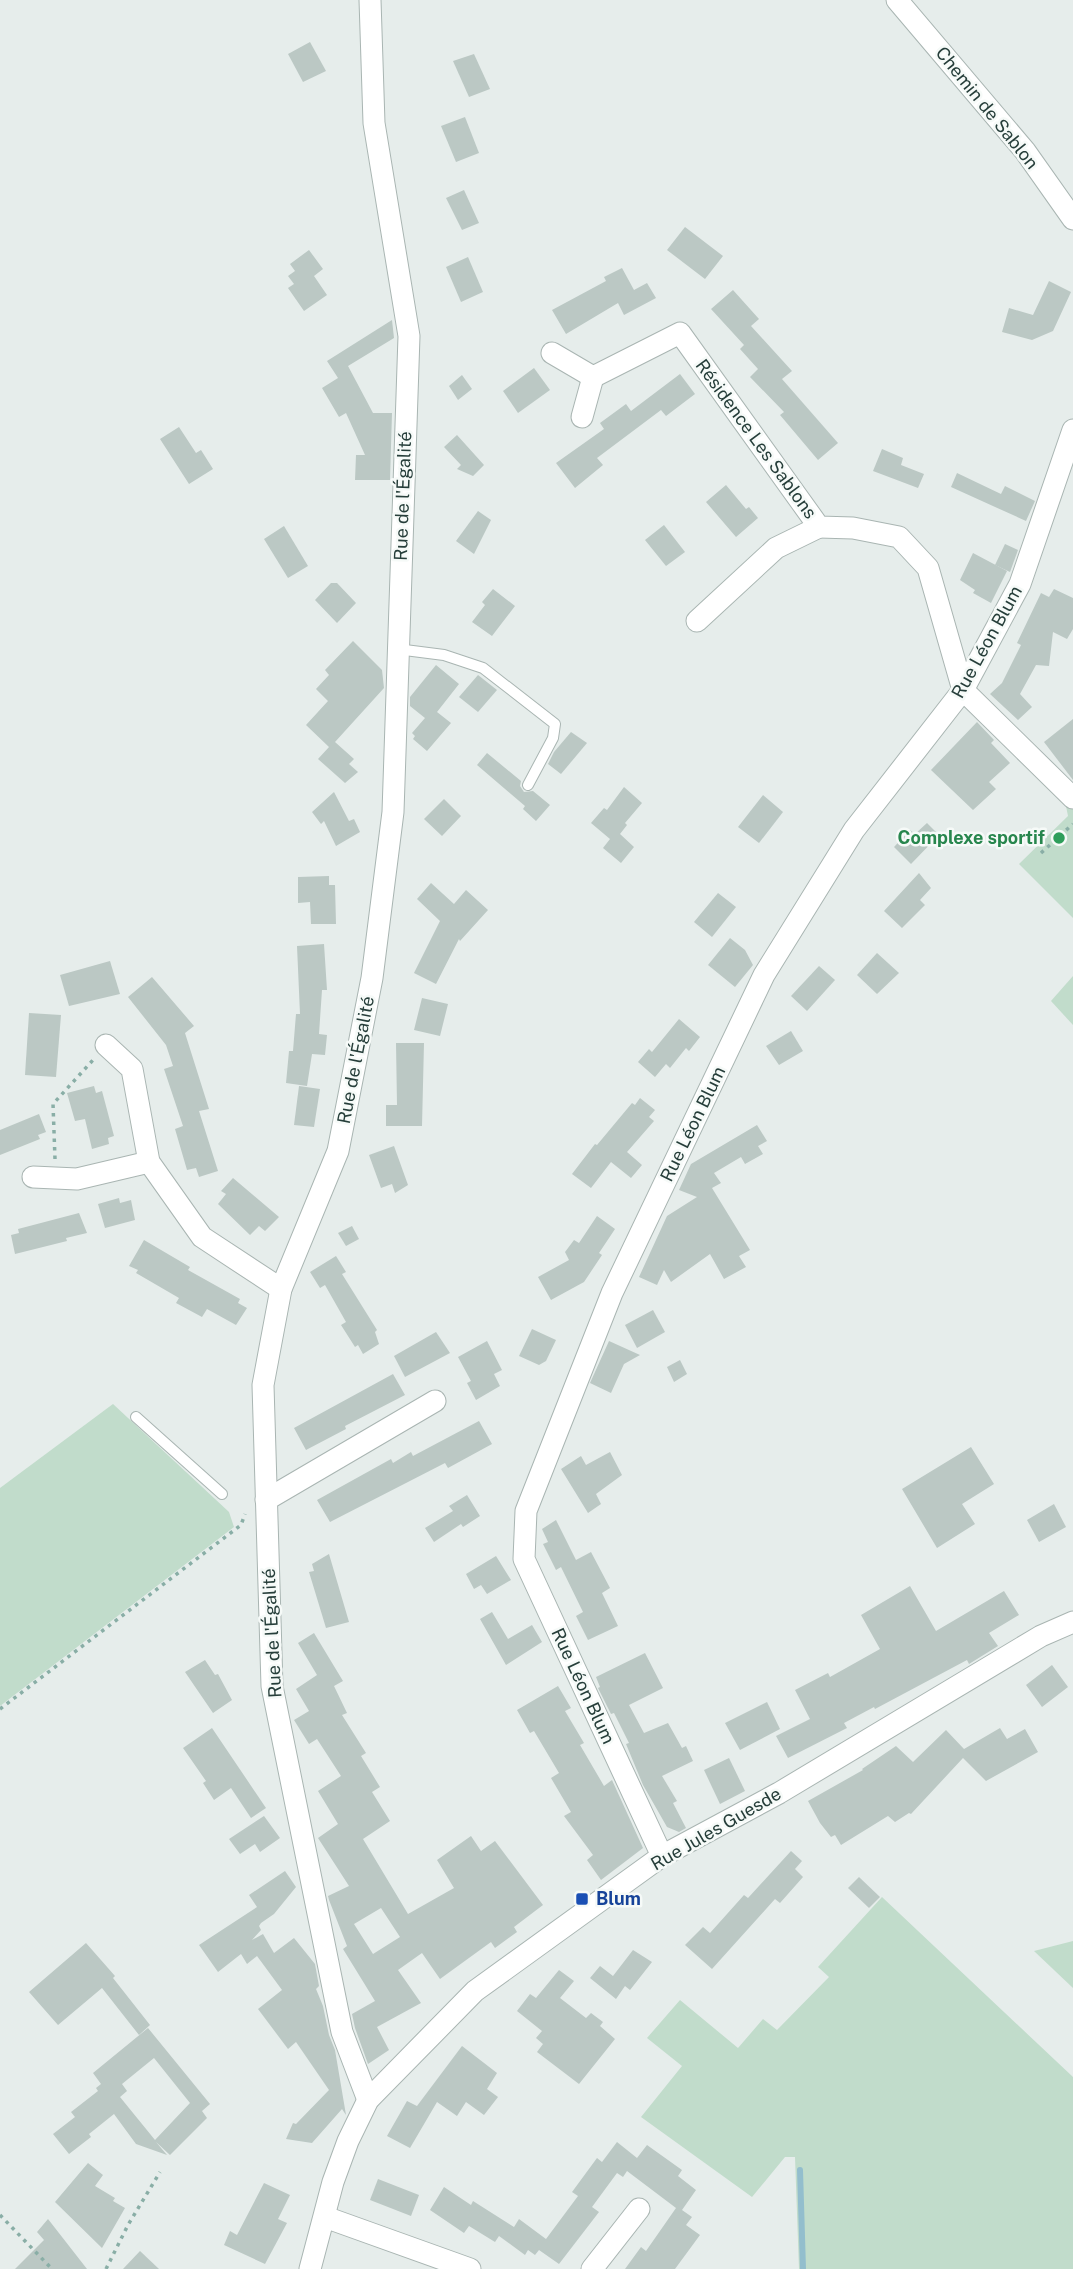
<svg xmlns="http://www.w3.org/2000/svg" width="1073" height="2269" font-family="'Public Sans',sans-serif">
	<rect width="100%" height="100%" fill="#e6edeb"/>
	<g fill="#c1dccb">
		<polygon points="1073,800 1073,918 1019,864 1068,816 1066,806"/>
		<polygon points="1073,976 1073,1025 1051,1001"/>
		<polygon points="113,1404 229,1512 234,1527 0,1706 0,1488"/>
		<polygon points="882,1897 1073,2077 1073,2269 799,2269 795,2157 785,2157 752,2197 641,2117 682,2066 647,2038 680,2000 738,2048 763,2019 777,2030 829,1977 818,1967"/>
		<polygon points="1073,1941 1073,1988 1034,1951"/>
	</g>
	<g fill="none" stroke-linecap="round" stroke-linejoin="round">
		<polyline stroke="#93becd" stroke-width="6" points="800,2170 803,2269"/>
	</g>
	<g fill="#bbc8c4" fill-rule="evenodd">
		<polygon points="310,42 326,71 303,82 288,54"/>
		<polygon points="474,54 490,89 469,97 453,61"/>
		<polygon points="465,117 479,153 456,162 441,126"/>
		<polygon points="464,190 479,223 462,230 446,198"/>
		<polygon points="685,227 723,256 705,279 667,250"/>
		<polygon points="309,250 323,269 314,276 327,295 304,311 288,288 294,284 288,276 295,271 290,264"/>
		<polygon points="468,257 483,292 461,302 446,267"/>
		<polygon points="622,268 634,290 647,283 656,298 624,315 618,303 566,334 552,310 606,281 604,277"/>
		<polygon points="1049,281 1071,292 1053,331 1032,340 1002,332 1009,308 1033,315"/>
		<polygon points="733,290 759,319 751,326 792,371 782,379 838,443 818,460 780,415 784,412 750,377 758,369 740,349 744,345 711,309"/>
		<polygon points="392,320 394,338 348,366 373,413 392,413 390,480 355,480 356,455 365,455 346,413 339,417 322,388 338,378 327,361"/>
		<polygon points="534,368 550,390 518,413 503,391"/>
		<polygon points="680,374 695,394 666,416 661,410 597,458 603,465 575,488 556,463 604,429 600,423 626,404 631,411"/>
		<polygon points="462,375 472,389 458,400 449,386"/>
		<polygon points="179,427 196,453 201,450 213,469 189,484 160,439"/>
		<polygon points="457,435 484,465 473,476 457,469 461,465 444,447"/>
		<polygon points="882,449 903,458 901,465 924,474 918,488 873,471"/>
		<polygon points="957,473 1001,494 1005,486 1035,501 1026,521 951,487"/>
		<polygon points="726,485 746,509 749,507 758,518 736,537 706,502"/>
		<polygon points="478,511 491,520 474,554 456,541"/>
		<polygon points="664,525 685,552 666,566 645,540"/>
		<polygon points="284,526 308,566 288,578 264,539"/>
		<polygon points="1005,544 1018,550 1010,572 995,565"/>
		<polygon points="973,553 1007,571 991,603 973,593 975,590 960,580"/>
		<polygon points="331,583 337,583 356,603 337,623 315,600"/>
		<polygon points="493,589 515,606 492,636 472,622 485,605 482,602"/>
		<polygon points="1054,589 1073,598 1073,629 1067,639 1053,632 1049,666 1036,665 1020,694 1032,707 1018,720 990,694 1002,683 1021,645 1017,643 1041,593 1049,597"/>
		<polygon points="353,641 382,670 384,688 335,742 354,759 349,764 358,772 345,783 318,759 329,747 306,725 328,701 316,689 329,675 325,670"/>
		<polygon points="436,665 459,684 437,712 451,723 427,751 413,739 415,736 412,733 425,718 410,706 410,697"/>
		<polygon points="478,675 497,690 478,712 459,697"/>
		<polygon points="1073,719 1073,780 1044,742"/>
		<polygon points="977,722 994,740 991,743 1010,763 989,782 996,789 973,810 931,770"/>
		<polygon points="571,732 587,743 561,774 548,764 554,752"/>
		<polygon points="487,753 521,781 520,786 524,792 533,791 550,805 536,821 523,809 525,806 477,765"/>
		<polygon points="624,787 642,803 625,823 627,825 620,834 634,847 621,863 603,848 610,839 591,823 604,808 607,810"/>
		<polygon points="334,792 349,821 354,819 360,832 336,846 324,821 321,824 312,812"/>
		<polygon points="763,795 783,812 759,843 738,827"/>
		<polygon points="444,799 461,816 442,836 424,819"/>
		<polygon points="927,823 939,835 911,864 894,847 910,830 915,834"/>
		<polygon points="919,873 931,888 920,900 925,905 902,928 884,911"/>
		<polygon points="329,876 329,885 335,885 336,924 311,924 310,902 298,903 298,877"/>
		<polygon points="431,883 454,904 466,890 488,910 460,941 459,939 436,984 414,973 440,921 417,899"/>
		<polygon points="718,893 736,907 712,937 694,922"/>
		<polygon points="730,938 745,950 753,965 735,987 708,965"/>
		<polygon points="324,944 327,990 322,990 319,1034 327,1035 325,1055 312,1054 307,1086 286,1083 289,1051 293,1051 296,1014 300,1014 297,946"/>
		<polygon points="877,953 899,973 877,994 857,975"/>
		<polygon points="110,961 120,994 69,1006 60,975"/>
		<polygon points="819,966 835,980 807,1011 791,996"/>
		<polygon points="152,977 194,1026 185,1033 209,1109 199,1111 218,1171 199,1177 196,1168 187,1170 175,1129 183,1126 164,1069 173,1066 166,1045 128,997"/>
		<polygon points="422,998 448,1004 440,1036 414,1030"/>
		<polygon points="29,1013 61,1015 56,1077 25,1075"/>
		<polygon points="679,1019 700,1037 689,1051 686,1048 670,1068 666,1064 655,1077 638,1062 649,1049 652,1052"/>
		<polygon points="791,1031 803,1051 779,1065 766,1046"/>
		<polygon points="396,1043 424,1043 422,1126 386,1126 386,1105 397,1105"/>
		<polygon points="94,1086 96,1093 102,1091 114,1136 108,1138 109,1144 92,1149 85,1119 75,1121 67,1093"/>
		<polygon points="299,1086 320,1089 314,1127 294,1125"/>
		<polygon points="640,1098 655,1110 649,1117 654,1121 627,1152 642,1165 631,1178 611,1162 591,1188 572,1174 595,1144 597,1145 632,1103 635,1105"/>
		<polygon points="39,1114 46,1132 38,1135 40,1139 0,1155 0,1130"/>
		<polygon points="757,1125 767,1141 758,1146 763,1154 745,1164 741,1157 714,1173 721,1183 712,1188 750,1250 739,1256 746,1267 724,1279 710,1254 671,1282 664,1270 657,1285 639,1277 667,1216 697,1197 679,1190 691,1164"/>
		<polygon points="394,1146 408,1185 395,1193 392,1184 381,1188 369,1155"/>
		<polygon points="233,1178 279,1217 265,1231 259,1226 250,1235 218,1204 226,1194 221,1191"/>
		<polygon points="119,1198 120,1203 131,1200 135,1220 105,1228 98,1204"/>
		<polygon points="79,1213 87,1233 66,1238 67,1241 15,1254 11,1235 19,1233 18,1229"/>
		<polygon points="597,1216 615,1229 599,1253 602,1255 584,1282 551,1300 538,1277 569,1260 565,1252 574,1240 579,1243"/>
		<polygon points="352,1226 359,1239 346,1246 338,1233"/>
		<polygon points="144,1240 190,1267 188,1270 240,1299 238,1303 247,1308 236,1325 207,1309 202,1317 176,1303 179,1298 136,1273 138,1270 129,1266"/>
		<polygon points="336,1256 346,1272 342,1274 377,1330 375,1332 379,1344 363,1354 358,1345 355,1347 341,1325 346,1322 325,1285 320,1288 310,1272"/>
		<polygon points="653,1310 665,1332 637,1348 625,1325"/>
		<polygon points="532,1329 556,1340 546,1361 539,1365 519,1356"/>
		<polygon points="436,1332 450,1353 405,1377 394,1356"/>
		<polygon points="487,1341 502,1370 494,1374 500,1386 476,1400 467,1383 471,1381 458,1357"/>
		<polygon points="609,1341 640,1355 624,1364 611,1393 590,1383"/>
		<polygon points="680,1360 687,1374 674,1382 667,1367"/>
		<polygon points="393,1374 405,1395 345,1426 346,1429 306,1450 294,1428"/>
		<polygon points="479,1421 492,1444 448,1468 445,1463 330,1522 317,1500 391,1459 393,1463 411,1452 413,1456"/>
		<polygon points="971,1447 994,1484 962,1504 975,1524 937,1548 902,1489"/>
		<polygon points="610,1452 622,1475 596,1494 601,1504 588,1513 561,1469 581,1456 586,1465"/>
		<polygon points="467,1495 480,1516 463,1527 461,1524 434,1542 425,1528 453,1511 449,1506"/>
		<polygon points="1054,1504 1066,1527 1039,1542 1027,1520"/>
		<polygon points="556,1520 576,1560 591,1552 610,1588 602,1593 618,1626 588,1640 576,1616 583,1612 561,1567 556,1570 543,1544 548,1542 542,1529"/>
		<polygon points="329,1554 349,1622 326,1628 309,1572 314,1571 312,1564"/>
		<polygon points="496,1556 511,1580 487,1594 481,1585 474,1589 466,1574"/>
		<polygon points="910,1586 936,1631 1004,1591 1019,1615 989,1633 998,1646 969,1664 967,1660 875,1709 874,1707 844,1723 847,1728 788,1758 776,1736 810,1719 795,1690 828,1673 830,1677 880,1649 861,1615"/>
		<polygon points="492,1612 508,1639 532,1625 542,1642 506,1665 480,1619"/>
		<path d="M314 1633 343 1681 334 1686 347 1713 342 1715 366 1753 361 1756 380 1787 372 1792 390 1821 363 1839 408 1914 454 1888 437 1860 471 1836 481 1851 495 1841 543 1905 514 1927 517 1932 495 1948 491 1942 440 1979 422 1953 398 1970 421 2003 377 2027 389 2050 368 2064 355 2028 352 2014 375 2001 343 1949 347 1946 329 1900 328 1896 349 1886 318 1838 338 1824 318 1791 341 1776 317 1739 309 1744 294 1720 309 1711 296 1689 317 1675 298 1643ZM381 1908 400 1937 373 1954 354 1924Z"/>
		<polygon points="645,1653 663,1688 629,1705 644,1733 668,1723 682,1748 686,1746 693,1761 662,1776 677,1801 673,1803 686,1828 679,1832 667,1827 643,1785 626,1744 629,1743 614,1713 611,1714 598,1688 600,1687 596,1677"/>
		<polygon points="205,1660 215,1675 218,1674 232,1700 213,1713 185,1672"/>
		<polygon points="1052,1665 1068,1687 1042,1707 1026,1685"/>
		<polygon points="558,1686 571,1708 565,1711 584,1743 580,1745 604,1786 612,1780 643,1848 601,1880 587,1860 593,1855 564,1816 571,1812 551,1778 559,1773 534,1731 530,1733 517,1710"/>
		<polygon points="767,1702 780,1729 740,1750 725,1723"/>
		<polygon points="212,1728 266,1808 251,1818 231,1788 214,1800 203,1783 206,1781 183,1748"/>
		<polygon points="1000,1728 1007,1739 1025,1729 1038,1752 986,1781 963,1758 911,1814 909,1813 895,1822 888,1816 841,1845 835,1835 831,1837 820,1823 808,1801 863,1770 862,1769 896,1746 913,1762 946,1730 964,1749"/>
		<polygon points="729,1758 745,1791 720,1804 704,1770"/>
		<polygon points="264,1816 280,1838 260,1852 255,1844 240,1854 229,1839"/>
		<polygon points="791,1851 802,1861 795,1869 803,1877 780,1903 775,1899 712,1969 685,1945 703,1927 710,1933 744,1895 748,1898"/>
		<polygon points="285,1871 296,1887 274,1914 261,1923 259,1926 261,1930 252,1940 263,1934 274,1953 294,1938 315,1964 319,1986 316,1989 323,2006 329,2035 335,2050 346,2115 342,2109 312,2143 286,2139 293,2123 296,2124 329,2090 296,2042 288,2049 258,2009 282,1990 257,1956 247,1964 241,1954 218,1972 199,1945 257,1907 249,1895"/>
		<polygon points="859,1877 880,1897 869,1908 848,1888"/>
		<polygon points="86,1943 115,1976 113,1978 150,2025 139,2035 102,1988 58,2025 29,1992"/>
		<polygon points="633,1950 652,1962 630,1990 625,1986 616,1999 590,1978 600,1966 613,1976"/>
		<polygon points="559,1970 574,1981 560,1998 586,2018 591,2013 603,2022 600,2026 615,2039 579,2084 537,2052 543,2044 536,2038 542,2031 517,2011 530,1994 536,1998"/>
		<path d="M148 2028 210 2104 202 2111 207 2118 170 2155 156 2142 167 2155 136 2144 114 2114 89 2134 91 2137 69 2154 53 2134 75 2117 71 2112 98 2091 96 2088 101 2084 93 2073ZM154 2058 190 2103 155 2140 120 2097 127 2091 122 2084Z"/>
		<polygon points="462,2046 497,2073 487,2089 498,2097 484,2115 466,2102 457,2116 437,2102 410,2148 387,2136 407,2101 417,2106"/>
		<polygon points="617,2142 637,2158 647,2145 682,2170 678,2176 696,2190 682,2210 692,2217 686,2225 700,2235 675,2269 625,2269 641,2247 646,2251 676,2208 627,2171 623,2177 617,2173 592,2207 599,2212 559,2264 539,2250 535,2255 528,2250 525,2255 499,2236 495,2242 469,2226 464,2233 430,2210 444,2187 471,2205 473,2201 514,2227 519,2219 546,2239 578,2196 572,2192 597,2158 602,2162"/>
		<polygon points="88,2163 103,2175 95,2186 115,2198 113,2201 125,2208 102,2248 55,2202"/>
		<polygon points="378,2179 419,2195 411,2216 370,2200"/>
		<polygon points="264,2183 290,2195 278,2219 287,2223 265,2264 224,2245 230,2231 237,2235"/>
		<polygon points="48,2219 87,2269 15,2269 44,2240 37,2232"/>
		<polygon points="140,2251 159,2269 123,2269"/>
	</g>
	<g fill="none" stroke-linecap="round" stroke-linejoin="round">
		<defs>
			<g id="service">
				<polyline points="397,649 444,655 483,668 555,724 553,738 528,785"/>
				<polyline points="136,1417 222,1494"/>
			</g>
			<g id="minor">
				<polyline points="897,0 1025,151 1073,219"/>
				<polyline points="552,353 593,377 680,333 819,527 853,528 899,537 928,568 963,690 1073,798"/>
				<polyline points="582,417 593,377"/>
				<polyline points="697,621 776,548 819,527"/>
				<polyline points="106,1045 132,1069 149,1162 202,1237 281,1289"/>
				<polyline points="33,1177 77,1179 149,1162"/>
				<polyline points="266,1500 435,1401"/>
				<polyline points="662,1856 524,1559 526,1511 612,1293 764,975 854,830 963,690 1020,584 1073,430"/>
				<polyline points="368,2100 342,2032 272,1686 263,1385 281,1289 338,1151 372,978 393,812 409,336 374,123 370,0"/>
				<polyline points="325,2217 470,2269"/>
				<polyline points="592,2269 639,2209"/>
			</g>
			<polyline id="tertiary" points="310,2269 333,2182 348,2141 368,2100 475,1991 662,1856 779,1793 1041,1636 1073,1622"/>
		</defs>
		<use href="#service" stroke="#a9b5b2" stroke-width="12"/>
		<use href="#minor" stroke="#a9b5b2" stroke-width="23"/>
		<use href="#tertiary" stroke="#a9b5b2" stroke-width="23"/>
		<g stroke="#89aea6" stroke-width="3.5" stroke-dasharray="3.5 5" stroke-linecap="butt">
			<polyline points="1041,853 1073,824"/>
			<polyline points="55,1159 53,1104 93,1060"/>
			<polyline points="0,1709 241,1525 245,1514"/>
			<polyline points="0,2215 52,2269"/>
			<polyline points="106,2269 128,2225 160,2172"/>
		</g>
		<use href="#service" stroke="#fff" stroke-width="10"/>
		<use href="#minor" stroke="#fff" stroke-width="21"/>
		<use href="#tertiary" stroke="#fff" stroke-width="21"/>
	</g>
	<circle fill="#2e9e5b" stroke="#f6faf8" stroke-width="2.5" cx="1059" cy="838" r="7"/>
	<rect fill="#1a4fb4" stroke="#f6faf8" stroke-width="2.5" x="575" y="1892" width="14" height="14" rx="3.5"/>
	<g text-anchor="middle" stroke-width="5" stroke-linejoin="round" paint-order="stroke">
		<g font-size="18" fill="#263e3a" stroke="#f6faf8">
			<text transform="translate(987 108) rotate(51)" y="6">Chemin de Sablon</text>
			<text transform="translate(756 439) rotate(54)" y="6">Résidence Les Sablons</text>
			<text transform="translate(403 496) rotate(-88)" y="6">Rue de l'Égalité</text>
			<text transform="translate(987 642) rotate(-61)" y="6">Rue Léon Blum</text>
			<text transform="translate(356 1060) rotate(-79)" y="6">Rue de l'Égalité</text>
			<text transform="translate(693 1124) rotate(-64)" y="6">Rue Léon Blum</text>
			<text transform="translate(272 1633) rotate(-93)" y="6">Rue de l'Égalité</text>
			<text transform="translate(583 1686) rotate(65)" y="6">Rue Léon Blum</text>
			<text transform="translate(716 1829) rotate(-30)" y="6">Rue Jules Guesde</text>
		</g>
		<g font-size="18" font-weight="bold" fill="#27864d" stroke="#f6faf8" text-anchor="end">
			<text x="1045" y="844">Complexe sportif</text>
		</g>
		<g font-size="18" font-weight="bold" fill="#164399" stroke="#f6faf8" text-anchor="start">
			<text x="596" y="1905">Blum</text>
		</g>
	</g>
</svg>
